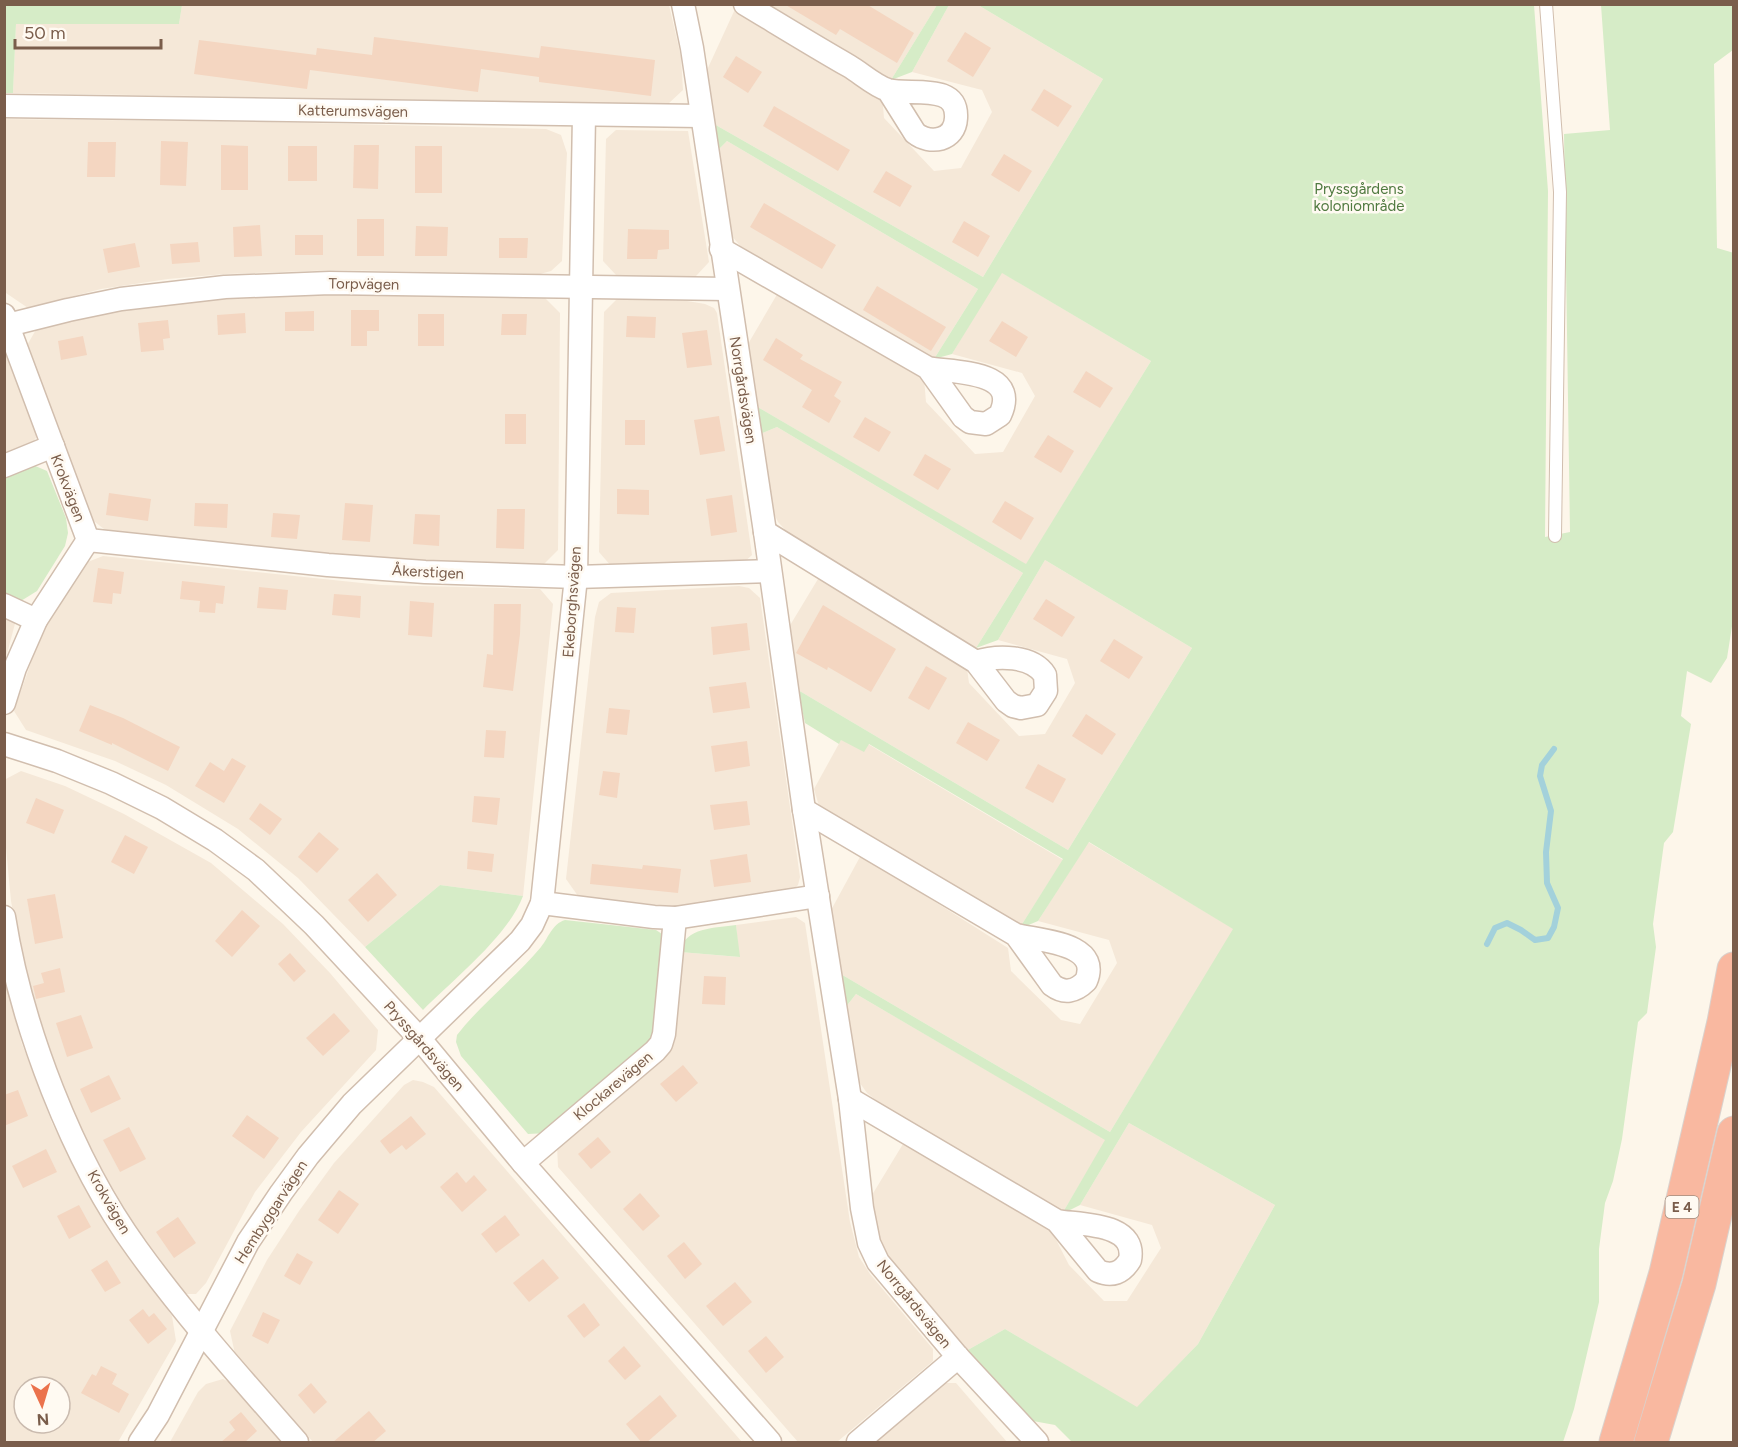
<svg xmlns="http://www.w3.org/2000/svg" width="1738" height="1447" font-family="Figtree,sans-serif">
	<rect width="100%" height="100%" fill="#fdf6ea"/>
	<g fill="#f5e8d8" fill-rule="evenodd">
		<polygon points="182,4 669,5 681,57 683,90 668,104 13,93 16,24 179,24"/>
		<polygon points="764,5 937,5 891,80"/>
		<polygon points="949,5 978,5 1103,79 983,277 714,124 707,70 736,7 882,94 884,118 934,171 961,168 992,112 982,90 912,72"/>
		<polygon points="4,119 267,122 546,129 561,135 567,153 562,261 551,271 540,274 336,270 225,274 168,279 101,289 28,308 6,293 5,288"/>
		<polygon points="616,130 688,131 709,262 696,276 617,276 603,261 606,139"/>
		<polygon points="727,141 978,289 934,359 747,254 731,235 717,151"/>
		<polygon points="1001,272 1151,361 1026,565 756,406 748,344 779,291 924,378 926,402 975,454 1003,452 1035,396 1022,373 952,354"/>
		<polygon points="330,293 544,297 560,313 558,550 540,568 329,557 109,533 90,518 26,347 37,328 106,313 226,297"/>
		<polygon points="617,299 687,301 705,304 714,308 717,313 752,555 743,563 612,567 599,552 604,312"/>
		<polygon points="4,350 37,436 27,453 4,462"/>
		<polygon points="777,427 1023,573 976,648 828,560 790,535 778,522 769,503 760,434"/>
		<polygon points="103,556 381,585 540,589 553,604 523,896 440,885 365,947 298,878 238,829 166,785 115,761 26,730 14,711 42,631 85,563"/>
		<polygon points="1045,560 1192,648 1068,850 798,690 789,627 821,574 966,661 969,683 1019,736 1045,734 1075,683 1067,659 998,640"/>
		<polygon points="739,586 749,588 760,598 800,877 798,885 792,891 678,907 578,896 566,879 595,617 599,602 611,593"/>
		<polygon points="5,614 16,620 5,661"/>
		<polygon points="841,740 868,744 1063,860 1019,929 829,818 819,806 814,789"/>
		<polygon points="21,771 65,786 124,814 211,863 283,924 330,973 378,1030 376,1050 301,1132 255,1192 206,1283 196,1294 181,1294 115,1201 83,1137 45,1043 25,977 11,901 5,837 4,780"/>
		<polygon points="1088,842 1234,929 1110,1132 839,973 830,912 861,855 1008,948 1011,971 1061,1020 1080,1024 1117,963 1109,940 1038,921"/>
		<polygon points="796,917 805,923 850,1222 859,1257 870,1274 933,1349 933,1361 837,1442 798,1442 558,1167 557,1146 680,952 739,957 736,925"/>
		<path d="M4 978 22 1044 52 1123 87 1192 172 1316 176 1341 118 1442H5ZM24 1387H60V1423H24Z"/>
		<polygon points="856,994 1106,1140 1062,1214 882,1105 867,1093 855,1076 845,1008"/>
		<polygon points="413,1080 423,1082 434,1087 742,1442 313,1442 235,1354 230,1331 267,1260 299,1211 334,1163 404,1085"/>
		<polygon points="1129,1123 1275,1205 1198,1344 1137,1408 1005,1329 966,1351 887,1256 879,1239 872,1195 906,1139 1049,1226 1069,1265 1104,1301 1127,1301 1161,1248 1152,1225 1080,1205"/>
		<polygon points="223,1379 233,1384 284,1442 170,1442 198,1392 206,1384"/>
		<polygon points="944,1383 956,1383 1007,1442 874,1442"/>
	</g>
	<g fill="#d6ecc7">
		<polygon points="5,4 182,4 182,5 179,24 16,24 13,93 5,93"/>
		<polygon points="937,5 949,5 912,72 891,80"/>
		<polygon points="978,5 1534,5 1548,191 1545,537 1570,532 1564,134 1610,130 1601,5 1733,5 1733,50 1714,64 1717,248 1734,253 1733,620 1727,658 1711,683 1687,671 1681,716 1691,724 1673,832 1664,843 1653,924 1656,947 1647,1013 1638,1022 1622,1139 1613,1181 1605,1203 1599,1249 1599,1302 1574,1409 1563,1442 1072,1442 1055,1425 1033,1421 966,1351 1005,1329 1137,1407 1198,1344 1275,1205 1129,1123 1080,1205 1062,1214 1105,1140 856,994 845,1008 839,973 1110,1132 1233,929 1089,842 1038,921 1019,929 1063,859 869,744 864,752 841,740 839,744 805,723 798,690 1068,850 1192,648 1045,560 998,640 976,648 1023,573 777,427 760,434 756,406 1026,564 1151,361 1002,273 952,354 934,359 978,289 727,141 717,151 714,124 983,277 1103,79"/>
		<polygon points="33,465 47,471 66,518 68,533 65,546 37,591 16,604 5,599 5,472"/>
		<path d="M440 885 523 896C509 935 453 980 423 1010L365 947Z"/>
		<path d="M565 920 656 930 662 934 666 944 653 1039 548 1133 528 1134 461 1056 456 1042 457 1035C482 1003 515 978 541 947 549 937 552 924 565 920Z"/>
		<path d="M736 925 740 957 680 952C684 927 716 928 736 925Z"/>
	</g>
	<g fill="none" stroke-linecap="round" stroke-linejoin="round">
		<polyline stroke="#a3d1db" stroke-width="6" points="1487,944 1495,928 1507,923 1521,930 1535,940 1548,938 1554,927 1558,908 1547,883 1546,852 1551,811 1540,776 1542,765 1554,749"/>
	</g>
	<g fill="#f4d6c1">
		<polygon points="784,4 866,4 914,33 897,63 840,29 836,35"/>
		<polygon points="965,32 991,48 973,77 947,61"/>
		<polygon points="374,37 539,58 541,46 655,60 651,96 539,82 539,77 481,69 478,92 310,70 307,89 194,74 199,40 316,55 317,48 372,55"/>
		<polygon points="736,56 762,72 748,93 723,77"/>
		<polygon points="1044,89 1072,106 1058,127 1031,110"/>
		<polygon points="774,106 850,150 838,171 763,126"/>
		<polygon points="161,141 188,142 186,186 160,185"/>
		<polygon points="88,142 116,142 115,177 87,177"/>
		<polygon points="221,145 248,146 248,190 221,190"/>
		<polygon points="354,145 379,145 378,189 353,188"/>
		<rect x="288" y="146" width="29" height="35"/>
		<rect x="415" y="146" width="27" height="47"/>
		<polygon points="1004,154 1032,171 1019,192 991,175"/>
		<polygon points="886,171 912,186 900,207 873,192"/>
		<polygon points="764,203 836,245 822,269 750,227"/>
		<rect x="357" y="219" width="27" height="37"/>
		<polygon points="964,221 990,236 978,257 952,242"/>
		<polygon points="260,225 262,256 234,257 233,227"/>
		<polygon points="416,226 448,227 447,256 415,256"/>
		<polygon points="628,229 669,230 669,249 658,250 657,259 627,259"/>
		<rect x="295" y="235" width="28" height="20"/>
		<polygon points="499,238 528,238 527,258 499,258"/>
		<polygon points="198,242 200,262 172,264 170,244"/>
		<polygon points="135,243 140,267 108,273 103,249"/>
		<polygon points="877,286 946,327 931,351 863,310"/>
		<polygon points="351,310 379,310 379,331 367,331 367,346 351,346"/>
		<polygon points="314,311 314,331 285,331 285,312"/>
		<polygon points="245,313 246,333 218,335 217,315"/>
		<rect x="418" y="314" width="26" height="32"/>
		<polygon points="502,314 527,314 526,335 501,335"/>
		<polygon points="627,316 656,317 655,338 626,337"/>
		<polygon points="168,320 170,338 163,339 164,350 141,352 138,323"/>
		<polygon points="1002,321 1028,337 1016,357 989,341"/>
		<polygon points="707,330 712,365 687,368 682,333"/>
		<polygon points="83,336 87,355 61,360 58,341"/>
		<polygon points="776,338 803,355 800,359 842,382 834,396 841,401 829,423 802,407 812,390 763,360"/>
		<polygon points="1086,371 1113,388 1100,408 1073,392"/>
		<rect x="505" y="414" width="21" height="30"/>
		<polygon points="719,416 725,451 700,455 694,420"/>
		<polygon points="865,417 891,432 879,452 853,437"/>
		<rect x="625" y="420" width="20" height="25"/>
		<polygon points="1048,435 1074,451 1061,473 1034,457"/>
		<polygon points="925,454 951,469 938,490 913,475"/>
		<polygon points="617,489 649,490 649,515 617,514"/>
		<polygon points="109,493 151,499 148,521 106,515"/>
		<polygon points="732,495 737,532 711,536 706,499"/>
		<polygon points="1005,501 1034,518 1021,540 992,522"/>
		<polygon points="195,503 228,504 227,528 194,526"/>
		<polygon points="345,503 373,505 370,542 342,540"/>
		<polygon points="497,509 525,509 524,549 496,548"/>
		<polygon points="273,513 300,515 297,539 271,537"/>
		<polygon points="415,514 440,515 439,546 413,544"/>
		<polygon points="98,568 124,572 121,594 113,593 112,604 93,602"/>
		<polygon points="182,581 225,586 223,604 216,603 215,613 199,612 200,601 180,599"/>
		<polygon points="259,587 288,590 286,610 257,608"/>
		<polygon points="334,594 361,596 360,618 332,615"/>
		<polygon points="1046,599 1075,617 1062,637 1033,619"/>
		<polygon points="410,601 434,603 432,637 408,635"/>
		<polygon points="494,604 521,604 520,634 513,691 483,687 487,654 493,655"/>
		<polygon points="823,605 896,649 871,692 828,667 827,670 796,653"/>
		<polygon points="617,607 636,608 634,633 615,632"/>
		<polygon points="747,623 750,650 713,655 711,627"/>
		<polygon points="1114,639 1143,657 1129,679 1100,661"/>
		<polygon points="926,666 947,678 929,710 908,698"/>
		<polygon points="746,682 750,708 713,713 709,687"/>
		<polygon points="90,705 123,718 180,747 168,771 112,743 112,745 79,731"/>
		<polygon points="609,708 630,710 627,735 606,733"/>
		<polygon points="1086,714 1116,734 1102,755 1072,736"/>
		<polygon points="968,722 1000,740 987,761 956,743"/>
		<polygon points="486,730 506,731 504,758 484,757"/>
		<polygon points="747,741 750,766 715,772 711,746"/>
		<polygon points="232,758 246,766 224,803 195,786 210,762 224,771"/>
		<polygon points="1038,764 1066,779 1053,803 1025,788"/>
		<polygon points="603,771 620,773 617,798 599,795"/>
		<polygon points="474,796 500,798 497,825 472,822"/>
		<polygon points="36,798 64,810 54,834 26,823"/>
		<polygon points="747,801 750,825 714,830 710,805"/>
		<polygon points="260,803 282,819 270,835 249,819"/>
		<polygon points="319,832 339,849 317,873 298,857"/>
		<polygon points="125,835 148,847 134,874 111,862"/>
		<polygon points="468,851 494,854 492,872 467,869"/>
		<polygon points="747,854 751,882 714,887 710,860"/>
		<polygon points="592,864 642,869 643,865 681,869 678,893 590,884"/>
		<polygon points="377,873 397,895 368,922 348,900"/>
		<polygon points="55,894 63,938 35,944 27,899"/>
		<polygon points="242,910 260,926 232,957 215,941"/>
		<polygon points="290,953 306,971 294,982 278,964"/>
		<polygon points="60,968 65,992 36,999 33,986 44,983 41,973"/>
		<polygon points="704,976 726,977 725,1005 702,1004"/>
		<polygon points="334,1013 350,1031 323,1056 306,1038"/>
		<polygon points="81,1015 93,1048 67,1057 56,1023"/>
		<polygon points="683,1065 698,1083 676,1102 660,1084"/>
		<polygon points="109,1075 121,1099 91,1113 80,1089"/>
		<polygon points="18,1090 28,1116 4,1126 4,1095"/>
		<polygon points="247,1115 279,1138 264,1159 232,1136"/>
		<polygon points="411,1116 426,1134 406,1150 402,1145 390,1154 380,1141"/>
		<polygon points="129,1127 146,1159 120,1172 103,1140"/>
		<polygon points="598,1137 611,1152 591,1169 578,1154"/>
		<polygon points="46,1149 57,1172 23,1188 12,1166"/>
		<polygon points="457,1172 466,1183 474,1175 487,1190 462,1212 440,1187"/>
		<polygon points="339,1190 359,1204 338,1234 318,1220"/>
		<polygon points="640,1193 660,1216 643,1231 623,1209"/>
		<polygon points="79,1205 91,1227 69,1239 57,1216"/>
		<polygon points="505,1215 520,1235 496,1253 481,1234"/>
		<polygon points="178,1217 196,1243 174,1258 156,1232"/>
		<polygon points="684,1242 702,1264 685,1279 667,1256"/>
		<polygon points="297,1253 313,1262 300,1285 284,1276"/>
		<polygon points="543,1259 559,1278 529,1302 513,1283"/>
		<polygon points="107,1260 121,1283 105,1292 91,1270"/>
		<polygon points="735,1282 752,1302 723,1326 706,1306"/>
		<polygon points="584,1303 600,1325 584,1338 567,1316"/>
		<polygon points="143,1309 149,1317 154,1313 167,1329 148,1344 129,1320"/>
		<polygon points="263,1312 280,1320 268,1344 252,1336"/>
		<polygon points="766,1336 784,1357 766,1373 748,1351"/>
		<polygon points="624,1346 641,1366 625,1380 608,1361"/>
		<polygon points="101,1366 117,1374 112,1384 129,1394 119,1413 81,1393 92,1374 96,1376"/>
		<polygon points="311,1383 327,1402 314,1414 298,1395"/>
		<polygon points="660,1395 677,1416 646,1443 642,1443 626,1424"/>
		<polygon points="369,1411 386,1431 372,1443 332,1443"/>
		<polygon points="241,1412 257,1431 244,1443 220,1443 235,1430 229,1422"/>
	</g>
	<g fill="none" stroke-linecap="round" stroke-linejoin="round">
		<defs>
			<polyline id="lane" points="1546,4 1560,192 1555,536"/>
			<g id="street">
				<polyline points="683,4 692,48 765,532 804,810 850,1099 862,1208 869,1243 878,1262 958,1357 1037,1442"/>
				<path d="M745 4C780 25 814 46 849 66 861 73 875 86 888 90 910 96 958 82 956 118 955 141 930 145 915 133L888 90"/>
				<polyline points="4,106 701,116"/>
				<path d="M721 249 928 368 963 417 970 422 986 424 1000 415C1021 370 955 373 928 368"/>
				<polyline points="4,315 88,540"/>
				<polyline points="4,326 68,310 121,299 225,287 330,283 727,289"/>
				<polyline points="4,466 53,446"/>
				<path d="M765 532 976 662 1006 701 1013 706 1021 708 1037 705 1046 691 1045 675C1032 655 997 655 976 662"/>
				<polyline points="88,540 328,565 425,572 576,577 769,571"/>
				<polyline points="4,605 36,620"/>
				<polyline points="4,703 15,668 36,620 88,540"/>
				<polyline points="4,744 57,761 111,783 162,808 215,840 256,870 314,925 420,1039 523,1163 770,1442"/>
				<path d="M804 810 1016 935 1052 985C1064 994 1075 992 1086 981 1102 943 1041 941 1016 935"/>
				<polyline points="542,903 654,917 675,918 818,896"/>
				<path d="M4 917C21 1025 72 1160 137 1249 186 1317 242 1379 297 1442"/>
				<path d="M850 1099 1057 1221 1098 1271C1112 1277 1122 1273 1130 1260 1137 1223 1083 1225 1057 1221"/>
				<polyline points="523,1163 655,1051 661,1044 664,1034 675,918"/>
				<polyline points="140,1442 158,1415 248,1242 281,1193 308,1156 352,1104 520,941 532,925 542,903 576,577 584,115"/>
				<polyline points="858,1442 958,1357"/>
			</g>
			<g id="highway">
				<polyline points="1616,1442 1666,1273 1724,1022 1734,969"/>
				<polyline points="1651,1442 1699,1284 1734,1133"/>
			</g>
		</defs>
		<use href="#lane" stroke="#d1beae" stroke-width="14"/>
		<use href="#street" stroke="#d1beae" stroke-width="25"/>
		<use href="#highway" stroke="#dad2cd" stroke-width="35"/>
		<use href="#lane" stroke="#fff" stroke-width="12"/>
		<use href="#street" stroke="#fff" stroke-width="22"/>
		<use href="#highway" stroke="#f9b8a0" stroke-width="33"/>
	</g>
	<g text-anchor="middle" stroke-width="5" stroke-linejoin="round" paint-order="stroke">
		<rect fill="#fffaf2" stroke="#a28c7d" stroke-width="1.5" x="1665.5" y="1196" width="33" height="22" rx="4.5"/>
		<g font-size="14" font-weight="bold" fill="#7a5d4b">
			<text x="1682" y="1212">E 4</text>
		</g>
		<g font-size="15" fill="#7a5d4b" stroke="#fffaf2">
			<text transform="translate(353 111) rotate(1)" y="5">Katterumsvägen</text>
			<text transform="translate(364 284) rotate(1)" y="5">Torpvägen</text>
			<text transform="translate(743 390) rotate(81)" y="5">Norrgårdsvägen</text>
			<text transform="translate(68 488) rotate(69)" y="5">Krokvägen</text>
			<text transform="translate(428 572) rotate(3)" y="5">Åkerstigen</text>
			<text transform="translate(572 602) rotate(-86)" y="5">Ekeborghsvägen</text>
			<text transform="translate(424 1046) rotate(49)" y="5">Pryssgårdsvägen</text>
			<text transform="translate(613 1086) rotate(-40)" y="5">Klockarevägen</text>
			<text transform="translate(109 1202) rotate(60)" y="5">Krokvägen</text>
			<text transform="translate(271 1212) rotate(-57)" y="5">Hembyggarvägen</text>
			<text transform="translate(914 1304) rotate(51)" y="5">Norrgårdsvägen</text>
		</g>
		<g font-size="15" fill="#507a40" stroke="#fffaf2">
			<text x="1359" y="194">Pryssgårdens<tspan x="1359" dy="17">koloniområde</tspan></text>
		</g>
	</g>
	<rect width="1738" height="1447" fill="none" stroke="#7a5d4b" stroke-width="12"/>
	<g transform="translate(42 1405) rotate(176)"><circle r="28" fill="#fffaf2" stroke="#cabbaf" stroke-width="1.5"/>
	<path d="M0-4.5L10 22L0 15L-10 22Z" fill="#eb724c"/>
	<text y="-9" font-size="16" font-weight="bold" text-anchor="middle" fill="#7a5d4b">N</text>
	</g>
	<path d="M15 39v9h146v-9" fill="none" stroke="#7a5d4b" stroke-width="3"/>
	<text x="24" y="39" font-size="18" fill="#7a5d4b" stroke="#fffaf2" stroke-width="4.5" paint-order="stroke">50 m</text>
</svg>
